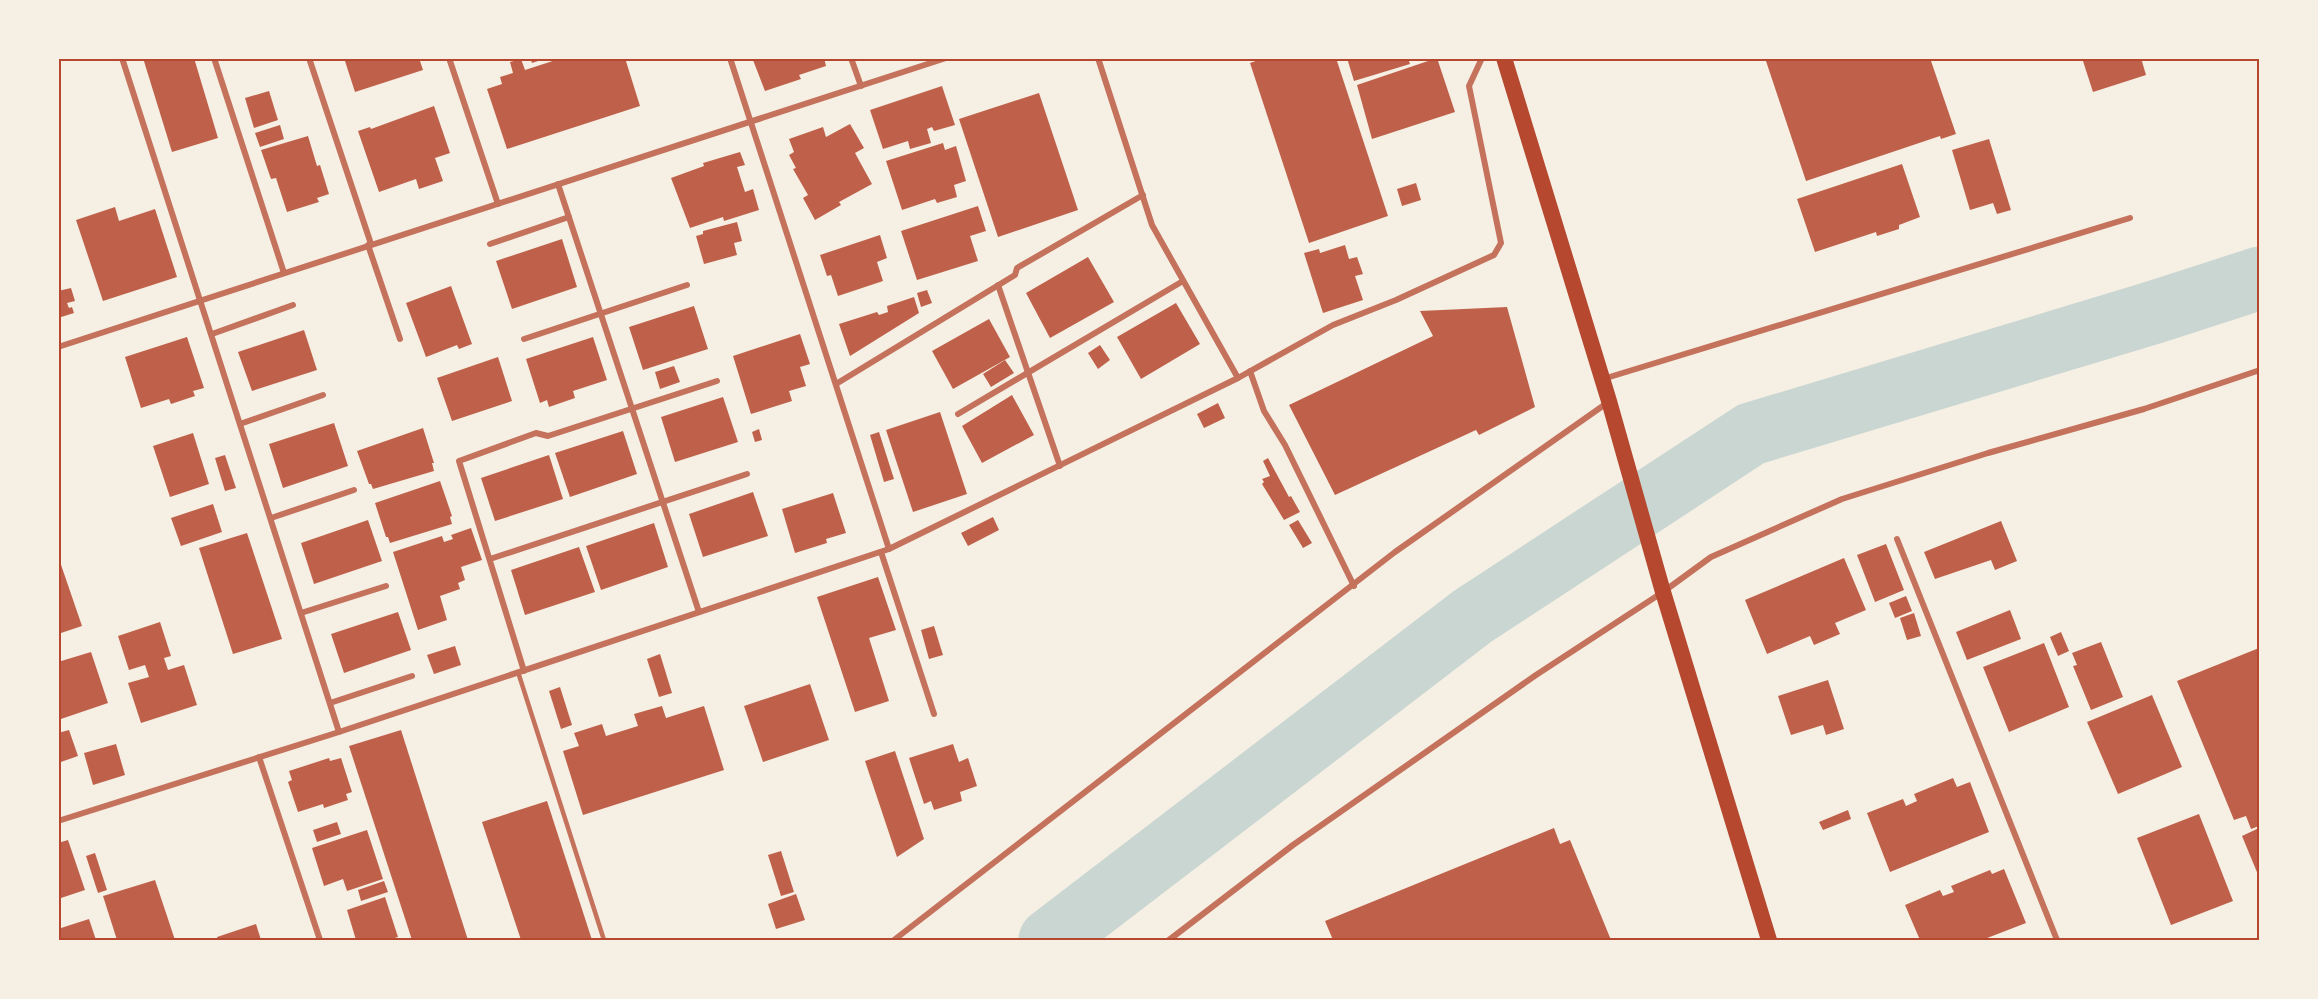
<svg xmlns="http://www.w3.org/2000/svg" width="2318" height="999" font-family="'DejaVu Sans',sans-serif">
	<rect width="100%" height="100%" fill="#f6efe4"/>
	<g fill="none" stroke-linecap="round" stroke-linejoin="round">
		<polyline stroke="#c9d6d2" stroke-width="63" points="1050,940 1473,616 1751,434 2155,312 2260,278"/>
	</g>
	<g fill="#bf614a">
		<polygon points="143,58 194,58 218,138 172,152"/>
		<polygon points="344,58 419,58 423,70 355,92"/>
		<polygon points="530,58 544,58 544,59 532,63"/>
		<polygon points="562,58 625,58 640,106 507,149 487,89 502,84 500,77 513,73 510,62 521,59 525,70"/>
		<polygon points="759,58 824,58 826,66 799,75 801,79 765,91 753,60"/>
		<polygon points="1264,58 1336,58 1388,216 1309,243 1250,63"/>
		<polygon points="1347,58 1408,58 1410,64 1354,81"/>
		<polygon points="1437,58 1455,112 1372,139 1357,85"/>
		<polygon points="1765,58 1930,58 1956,134 1941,139 1940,136 1806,181"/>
		<polygon points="2082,58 2141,58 2146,75 2093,92"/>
		<polygon points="942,86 955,125 934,131 932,127 927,129 931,143 910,149 908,141 883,149 870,110"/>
		<polygon points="269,91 278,120 254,128 245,98"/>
		<polygon points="1039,93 1078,210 998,237 959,119"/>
		<polygon points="434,106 450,153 435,158 443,181 419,189 416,179 379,192 358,131 370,127 371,129"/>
		<polygon points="850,124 864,148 855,153 872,184 839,202 841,205 815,220 803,198 808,195 793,169 796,168 789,155 794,152 789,139 823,127 826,137"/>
		<polygon points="280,125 284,139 260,147 255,133"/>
		<polygon points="308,136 317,166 320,165 329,194 317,198 319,202 287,212 276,178 271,179 261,150"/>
		<polygon points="1989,139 2011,210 1997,214 1993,203 1970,210 1952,150"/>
		<polygon points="943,143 945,150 956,146 966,181 954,185 957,197 937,203 935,199 902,210 886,161"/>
		<polygon points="740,152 745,165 737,167 745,192 753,189 759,210 724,221 723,217 690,228 671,178 704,166 703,163"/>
		<polygon points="1902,164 1920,217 1899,225 1899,229 1877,236 1876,232 1815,252 1797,199"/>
		<polygon points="1416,183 1421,200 1402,206 1397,189"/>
		<polygon points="978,206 986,231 970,236 978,261 917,280 901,231"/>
		<polygon points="115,207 119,221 155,209 177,277 103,301 76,220"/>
		<polygon points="737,222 742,241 734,243 737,255 704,264 696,236 703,234 703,231"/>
		<polygon points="880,235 887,258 877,262 883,281 838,296 831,275 827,276 820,255"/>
		<polygon points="562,239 577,287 512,309 496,261"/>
		<polygon points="1345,245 1349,259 1357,257 1363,274 1355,276 1363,300 1323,313 1304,253 1319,249 1320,253"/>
		<polygon points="1088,257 1114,302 1050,338 1026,293"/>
		<polygon points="451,286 472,344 459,349 457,345 426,357 406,303"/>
		<polygon points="71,288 75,301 67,303 69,308 72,307 74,313 58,318 58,291"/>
		<polygon points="927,290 932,303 921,307 917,293"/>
		<polygon points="914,297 919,313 850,356 839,324 877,312 879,315 888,312 887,306"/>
		<polygon points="1176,303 1200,344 1141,379 1117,337"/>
		<polygon points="694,306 708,349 643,370 629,327"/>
		<polygon points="1507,307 1535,407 1479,435 1476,430 1335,495 1289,405 1433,336 1420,311"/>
		<polygon points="989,319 1010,357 953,389 932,351"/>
		<polygon points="304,330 317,370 252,391 238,352"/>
		<polygon points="800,334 810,364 800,367 806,386 789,391 792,401 751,414 733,356"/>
		<polygon points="187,337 204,388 193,391 195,396 171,404 169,399 141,408 125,357"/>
		<polygon points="593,337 607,380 573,391 575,398 549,407 547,400 540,403 526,359"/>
		<polygon points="1100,345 1110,360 1098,369 1088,353"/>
		<polygon points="498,357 512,401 452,421 437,378"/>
		<polygon points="1005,360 1014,373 991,387 983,374"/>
		<polygon points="674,366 680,382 660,389 655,372"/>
		<polygon points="1012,395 1034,435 982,463 962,426"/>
		<polygon points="723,397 738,442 675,462 661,417"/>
		<polygon points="1218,403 1225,418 1204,428 1197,414"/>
		<polygon points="940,412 967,494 913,512 886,430"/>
		<polygon points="334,423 348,466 283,488 269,444"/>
		<polygon points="423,428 434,463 432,463 434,471 373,489 371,484 369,484 357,451"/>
		<polygon points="759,429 762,440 755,442 752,432"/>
		<polygon points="623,431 637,474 570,497 555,453"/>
		<polygon points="879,432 894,479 884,482 870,435"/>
		<polygon points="193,433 209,484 170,497 153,446"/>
		<polygon points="225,455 236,488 225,491 215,458"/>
		<polygon points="549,455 563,499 495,521 481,478"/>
		<polygon points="1268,458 1289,497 1291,496 1300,512 1284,520 1262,484 1264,482 1262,479 1270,476 1263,461"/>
		<polygon points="440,481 452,516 450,517 452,524 390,543 388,537 386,537 375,503"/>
		<polygon points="753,492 768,536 703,557 689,514"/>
		<polygon points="833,493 846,533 826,539 827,543 795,553 782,509"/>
		<polygon points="213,504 222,532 181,546 171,518"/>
		<polygon points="993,517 999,530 968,546 961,533"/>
		<polygon points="368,520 382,561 314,584 301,543"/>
		<polygon points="1298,520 1312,543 1303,548 1289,525"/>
		<polygon points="2001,521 2017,561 1995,570 1991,560 1935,579 1924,552"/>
		<polygon points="654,523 668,567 601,590 586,546"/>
		<polygon points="471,528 482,560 461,567 465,580 458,583 460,589 440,596 447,620 418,630 393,552 442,536 444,542 453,539 451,535"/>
		<polygon points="247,533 282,639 233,654 199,548"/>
		<polygon points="1886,544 1904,590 1875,602 1857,555"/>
		<polygon points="579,547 595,592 525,615 511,570"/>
		<polygon points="58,556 82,626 58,634"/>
		<polygon points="1844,558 1866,610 1835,623 1840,634 1814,645 1810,636 1767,654 1745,600"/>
		<polygon points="878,577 896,630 869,638 889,701 855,712 817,597"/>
		<polygon points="1906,596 1912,611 1895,618 1889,603"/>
		<polygon points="2010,610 2021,639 1967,660 1956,632"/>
		<polygon points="398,612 411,650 344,673 331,634"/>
		<polygon points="1914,613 1921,636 1907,640 1900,618"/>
		<polygon points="160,622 171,656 164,658 168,670 184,665 197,705 141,723 128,683 149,677 145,665 129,670 118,636"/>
		<polygon points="934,626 943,655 929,659 921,630"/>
		<polygon points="2061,632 2069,651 2058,656 2050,637"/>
		<polygon points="2101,642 2123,697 2091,710 2073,666 2077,665 2072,653"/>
		<polygon points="2044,643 2069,707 2009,732 1983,667"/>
		<polygon points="455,646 461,665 434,674 427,655"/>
		<polygon points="2259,648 2259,826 2251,829 2246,816 2234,820 2177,681"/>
		<polygon points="91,652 108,703 58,720 58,662"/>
		<polygon points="660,654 672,693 659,697 647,659"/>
		<polygon points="1828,680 1844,729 1826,735 1823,725 1791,735 1778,696"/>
		<polygon points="810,684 829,740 763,762 744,706"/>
		<polygon points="560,687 572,725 561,729 549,691"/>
		<polygon points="2152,695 2182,767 2118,794 2087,722"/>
		<polygon points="662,706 666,718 704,706 724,770 583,815 563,751 579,746 574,733 602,724 606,736 638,726 634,714"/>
		<polygon points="69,730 78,756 58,763 58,733"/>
		<polygon points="401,730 468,940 412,940 349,746"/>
		<polygon points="116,744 125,775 93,785 84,753"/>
		<polygon points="953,744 959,762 968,758 977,786 960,792 962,801 934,810 931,801 924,804 909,758"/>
		<polygon points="895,751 924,839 897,857 865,761"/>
		<polygon points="329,758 330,761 341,758 352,792 346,794 348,800 324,808 323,804 298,812 288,782 292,780 289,771"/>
		<polygon points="1953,778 1957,787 1970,782 1989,832 1890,872 1867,813 1903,799 1906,806 1917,801 1914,794"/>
		<polygon points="547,801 592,940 521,940 482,822"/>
		<polygon points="1848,810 1851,819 1823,830 1819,822"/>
		<polygon points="2199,814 2233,901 2171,925 2137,838"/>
		<polygon points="337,822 341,834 317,842 313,830"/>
		<polygon points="1554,828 1560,844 1570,840 1611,940 1333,940 1325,921"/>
		<polygon points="2259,828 2259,877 2242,836"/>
		<polygon points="367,830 383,879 347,891 343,879 324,886 312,848"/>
		<polygon points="68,840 85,890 58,899 58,843"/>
		<polygon points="781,851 794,892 781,896 768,855"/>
		<polygon points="95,853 107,890 98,893 86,856"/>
		<polygon points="2004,869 2026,923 1982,940 1920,940 1905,905 1940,890 1943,896 1954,892 1951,886 1990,870 1992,874"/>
		<polygon points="155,880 175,940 117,940 103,896"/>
		<polygon points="384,881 388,892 361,901 358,890"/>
		<polygon points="796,894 805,920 776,929 768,904"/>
		<polygon points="385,897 398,937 388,940 356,940 347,910"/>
		<polygon points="89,919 96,940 59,940 58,929"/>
		<polygon points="256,924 261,940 218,940 217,937"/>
	</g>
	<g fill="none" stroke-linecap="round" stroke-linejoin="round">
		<polyline stroke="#c5725c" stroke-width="4.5" points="518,672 604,940"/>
		<g stroke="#c5725c" stroke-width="6">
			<polyline points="122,58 339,732"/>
			<polyline points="214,58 284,273"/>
			<polyline points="309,58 371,244"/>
			<polyline points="449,58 498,204"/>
			<polyline points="730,58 889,549"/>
			<polyline points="851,58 861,86"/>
			<polyline points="1098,58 1152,225 1238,378"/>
			<polyline points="558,184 699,612"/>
			<polyline points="490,244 569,217"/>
			<polyline points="368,245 400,339"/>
			<polyline points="998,285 1060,466"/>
			<polyline points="212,334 293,305"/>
			<polyline points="524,339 687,285"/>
			<polyline points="58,347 946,58"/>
			<polyline points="1250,371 1264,411 1285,445 1354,586"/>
			<polyline points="1603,379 2130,218"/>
			<polyline points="836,384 1015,275 1017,268 1143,195"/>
			<polyline points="958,414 1183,281"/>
			<polyline points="240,424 323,395"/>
			<polyline points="271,518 354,490"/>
			<polyline points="1897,539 2057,940"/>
			<polyline points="881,552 934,714"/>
			<polyline points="490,559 747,474"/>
			<polyline points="301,613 386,586"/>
			<polyline points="524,671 459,461 536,433 548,436 717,381"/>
			<polyline points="330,703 412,676"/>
			<polyline points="259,757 320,940"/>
			<polyline points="58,821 339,732 889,549 1238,378 1333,325 1396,300 1494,255 1501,243 1469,86 1482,58"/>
			<polyline points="894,940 1395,552 1607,403"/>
			<polyline points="1169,940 1293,845 1536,675 1663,592 1711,557 1842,499 1988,453 2144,409 2260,370"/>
		</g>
		<polyline stroke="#b5482f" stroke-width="16" points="1504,58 1609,401 1663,592 1769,940"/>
	</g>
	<rect width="2318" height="999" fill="none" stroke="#f6efe4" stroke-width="120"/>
	<rect x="60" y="60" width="2198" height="879" fill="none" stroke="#b5482f" stroke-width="2"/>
</svg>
